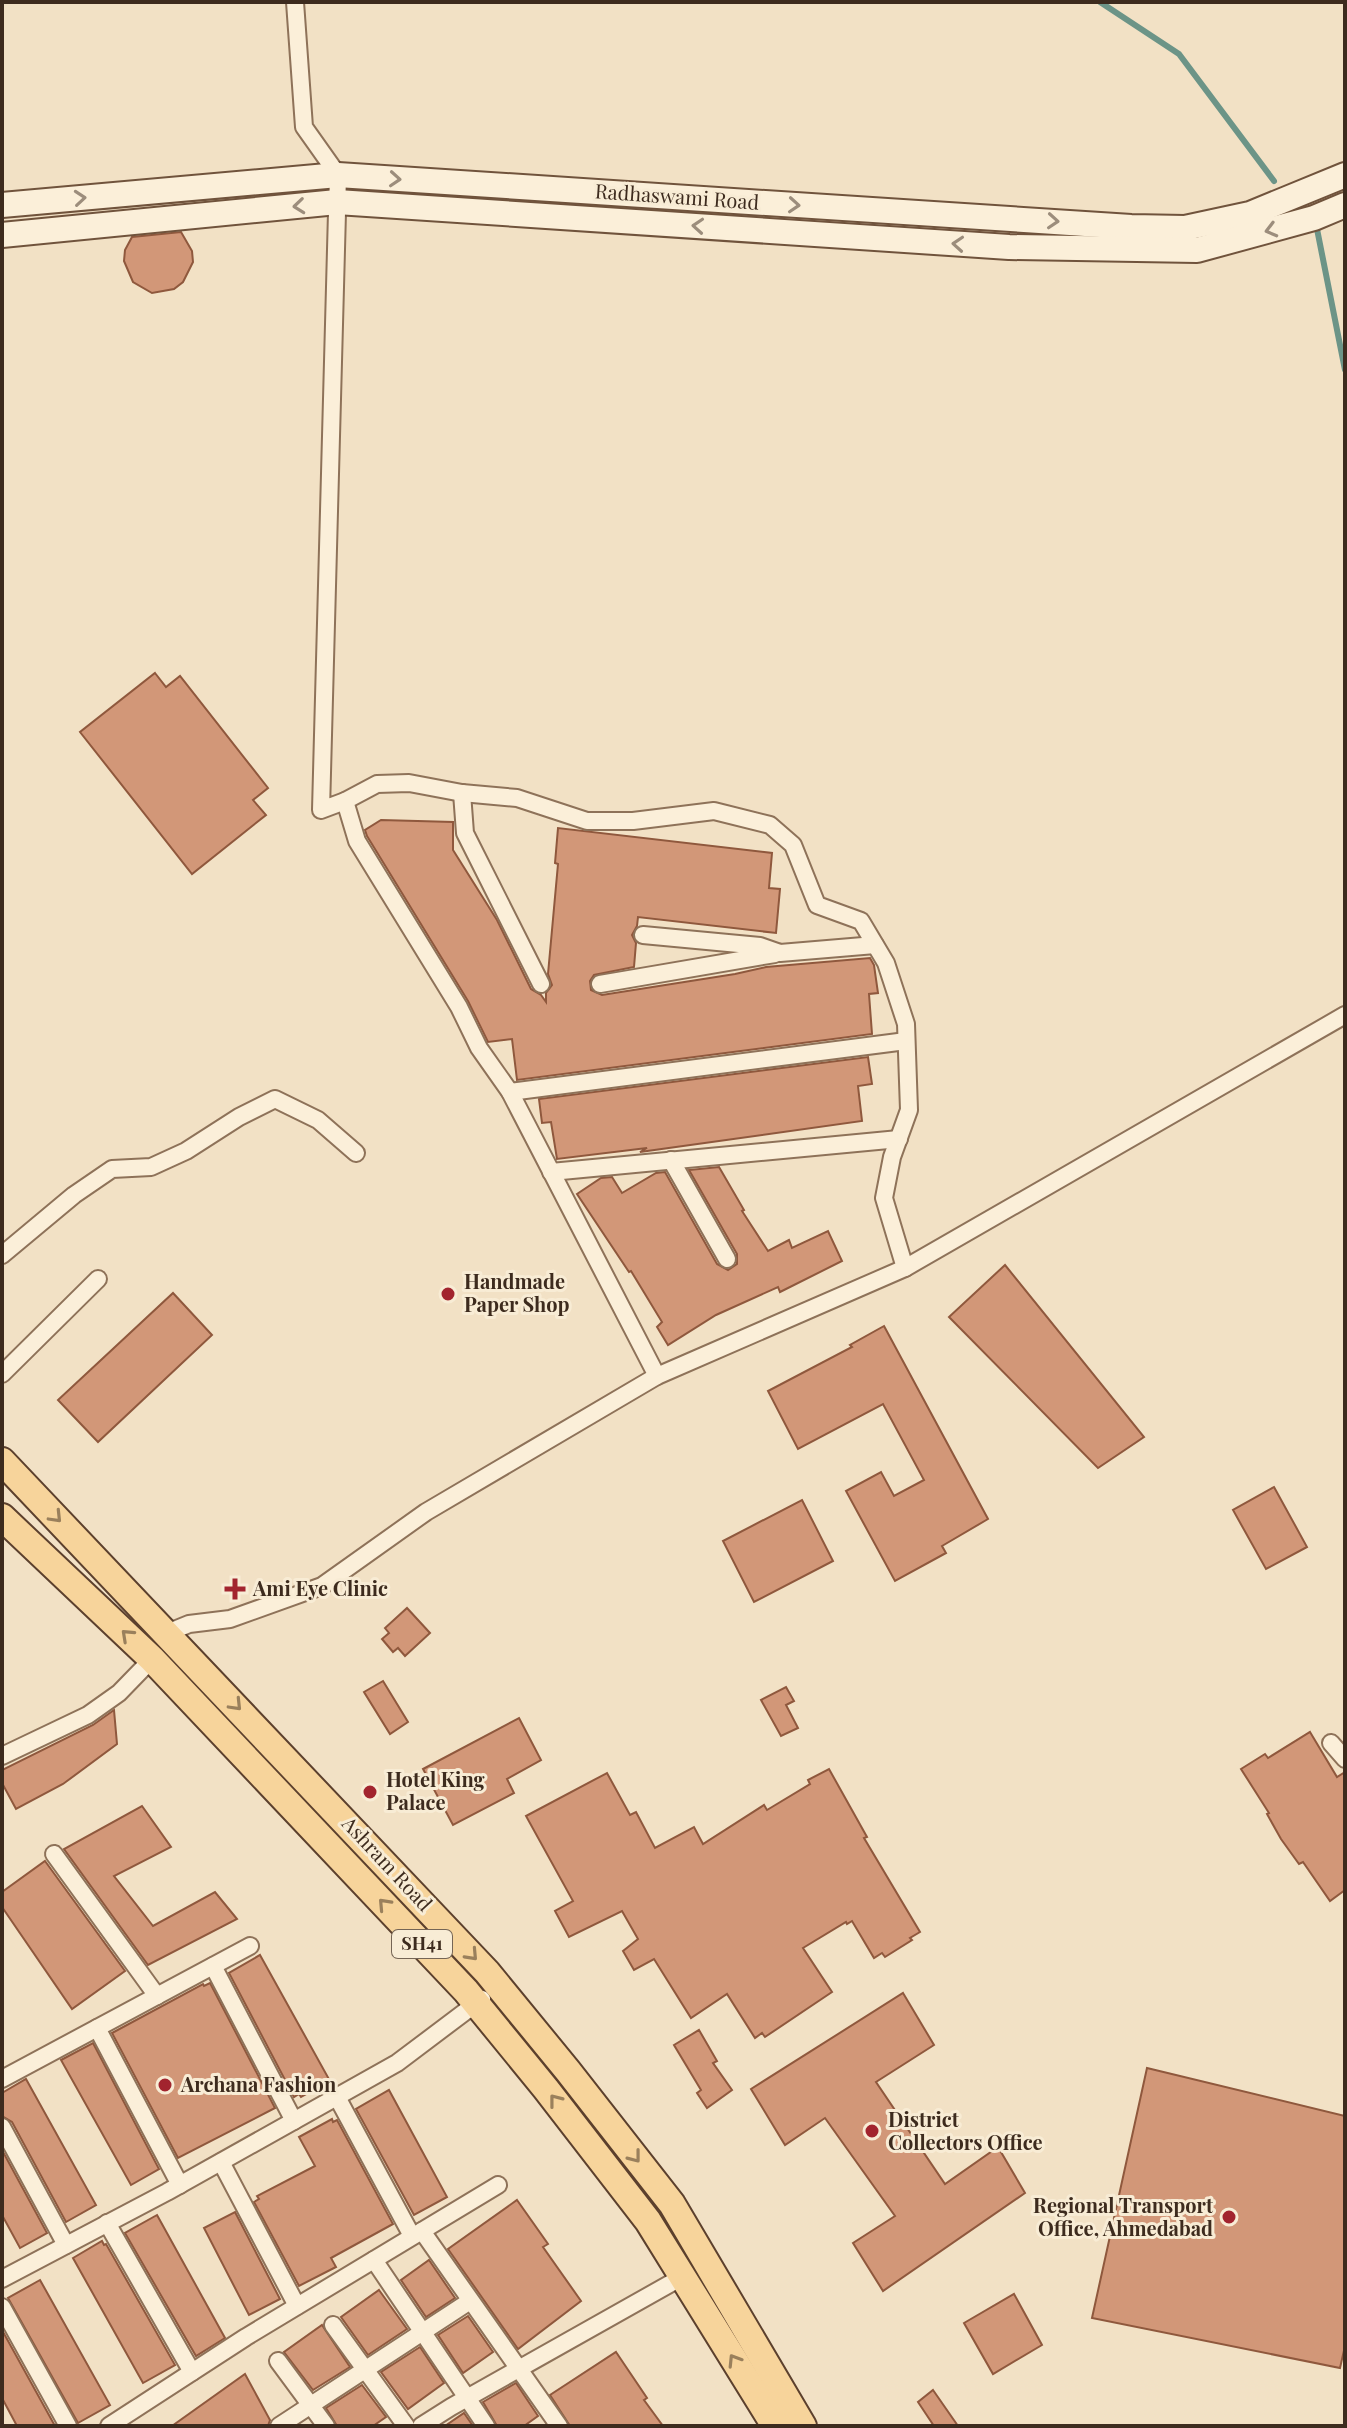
<svg xmlns="http://www.w3.org/2000/svg" width="1347" height="2428" font-family="'Playfair Display',serif">
	<rect width="100%" height="100%" fill="#f2e1c5"/>
	<g fill="none" stroke-linecap="round" stroke-linejoin="round">
		<g stroke="#6c9487" stroke-width="6">
			<polyline points="1100,2 1179,54 1274,181"/>
			<polyline points="1317,229 1345,370"/>
		</g>
	</g>
	<g fill="#d29778" stroke="#8f583d" stroke-width="2">
		<polygon points="181,232 192,251 193,262 183,282 174,289 152,293 133,282 124,261 125,250 132,237"/>
		<polygon points="155,673 166,687 180,676 268,788 253,800 266,815 192,874 80,732"/>
		<polygon points="381,820 453,822 453,850 497,920 531,989 541,995 546,1002 546,993 552,985 548,974 558,864 555,863 558,828 772,853 769,888 780,889 776,933 638,917 637,926 632,935 636,943 634,967 594,975 590,981 591,990 602,995 735,974 766,967 870,958 874,965 878,993 869,994 872,1034 517,1080 512,1039 488,1042 468,1001 367,836 365,830"/>
		<polygon points="868,1057 872,1084 858,1086 862,1121 640,1152 647,1148 557,1159 551,1122 542,1123 539,1099"/>
		<polygon points="719,1167 744,1210 742,1211 768,1251 789,1240 792,1248 828,1231 842,1261 780,1292 778,1287 716,1315 668,1345 657,1327 662,1322 631,1271 629,1272 577,1194 601,1178 612,1177 622,1193 656,1173 665,1172 717,1264 728,1270 737,1264 737,1254 689,1170"/>
		<polygon points="1005,1265 1144,1437 1098,1468 949,1317"/>
		<polygon points="173,1293 212,1335 98,1442 58,1400"/>
		<polygon points="884,1326 988,1519 942,1546 946,1553 895,1581 846,1491 881,1472 894,1496 924,1480 883,1404 798,1449 768,1391 852,1347 850,1345"/>
		<polygon points="1274,1487 1307,1547 1266,1569 1233,1510"/>
		<polygon points="802,1500 833,1561 754,1602 723,1541"/>
		<polygon points="407,1608 430,1633 405,1656 398,1648 393,1652 382,1639 389,1633 385,1628"/>
		<polygon points="383,1681 408,1722 390,1734 364,1692"/>
		<polygon points="786,1687 794,1701 786,1705 798,1728 781,1736 761,1700"/>
		<polygon points="114,1710 117,1744 63,1784 16,1809 2,1783 2,1770 93,1725"/>
		<polygon points="519,1718 541,1760 507,1779 514,1793 453,1825 423,1769"/>
		<polygon points="1310,1732 1337,1777 1345,1772 1345,1890 1330,1901 1303,1862 1299,1864 1281,1839 1267,1814 1269,1813 1241,1769 1265,1754 1268,1758"/>
		<polygon points="829,1769 867,1837 864,1838 920,1932 910,1938 912,1940 885,1957 882,1953 874,1958 852,1921 847,1924 846,1922 803,1948 832,1992 765,2037 762,2033 755,2038 727,1994 691,2018 654,1959 634,1970 623,1951 638,1939 622,1911 569,1937 555,1911 573,1901 526,1816 607,1773 630,1815 636,1812 655,1848 694,1827 703,1844 764,1805 767,1810 810,1784 808,1780"/>
		<polygon points="142,1806 171,1847 114,1876 153,1926 215,1892 237,1919 148,1965 64,1849"/>
		<polygon points="45,1861 125,1971 72,2009 2,1907 2,1892"/>
		<polygon points="260,1955 330,2081 301,2097 299,2094 294,2097 229,1973"/>
		<polygon points="210,1983 275,2108 178,2158 112,2033 203,1984 204,1986"/>
		<polygon points="903,1993 934,2045 876,2082 945,2184 998,2147 1025,2193 883,2291 853,2243 895,2216 825,2118 785,2145 751,2089"/>
		<polygon points="699,2030 717,2061 713,2063 732,2090 707,2108 697,2093 701,2090 674,2045"/>
		<polygon points="93,2043 159,2169 131,2185 61,2060"/>
		<polygon points="1147,2068 1345,2116 1345,2346 1340,2368 1092,2318"/>
		<polygon points="26,2079 96,2205 66,2222 12,2122 2,2116 2,2093"/>
		<polygon points="389,2090 447,2197 414,2215 356,2109"/>
		<polygon points="332,2119 333,2122 337,2120 393,2224 331,2258 336,2267 299,2286 254,2202 259,2199 257,2196 315,2166 299,2137"/>
		<polygon points="2,2150 47,2233 20,2248 2,2215"/>
		<polygon points="517,2200 548,2244 543,2247 581,2301 518,2349 448,2249"/>
		<polygon points="235,2212 280,2299 249,2315 204,2228"/>
		<polygon points="157,2215 225,2338 196,2356 125,2233"/>
		<polygon points="102,2241 104,2245 106,2244 175,2365 143,2383 73,2258"/>
		<polygon points="429,2260 455,2298 426,2317 401,2280"/>
		<polygon points="40,2280 110,2405 78,2423 8,2298"/>
		<polygon points="379,2290 407,2329 368,2355 341,2317"/>
		<polygon points="1014,2294 1042,2345 993,2374 964,2323"/>
		<polygon points="468,2316 493,2352 463,2373 438,2335"/>
		<polygon points="322,2325 350,2367 313,2390 284,2352"/>
		<polygon points="2,2330 55,2426 17,2426 2,2398"/>
		<polygon points="420,2347 444,2383 408,2409 381,2372"/>
		<polygon points="616,2352 647,2398 644,2400 663,2426 570,2426 550,2395"/>
		<polygon points="245,2374 270,2420 268,2426 172,2426"/>
		<polygon points="516,2383 538,2416 524,2426 497,2426 483,2402"/>
		<polygon points="362,2385 386,2417 373,2426 337,2426 326,2408"/>
		<polygon points="933,2390 958,2426 934,2426 918,2402"/>
		<polygon points="464,2413 473,2426 445,2426"/>
	</g>
	<g fill="none" stroke-linecap="round" stroke-linejoin="round">
		<defs>
			<g id="street">
				<polyline points="295,2 304,127 338,175 321,810 345,801"/>
				<polyline points="462,793 465,833 541,984"/>
				<polyline points="643,935 760,946 780,953 875,945"/>
				<polyline points="600,984 775,954"/>
				<polyline points="510,1092 906,1041"/>
				<polyline points="671,1160 727,1259"/>
				<polyline points="551,1172 899,1139"/>
				<polyline points="2,1255 74,1195 112,1169 151,1167 186,1151 239,1117 275,1099 318,1120 356,1153"/>
				<polyline points="2,1374 98,1279"/>
				<polyline points="657,1376 510,1092 479,1048 459,1007 357,841 345,801 377,784 409,783 462,793 517,798 587,821 633,821 714,811 770,825 793,845 817,905 861,921 886,963 906,1024 909,1110 892,1157 884,1198 905,1268"/>
				<polyline points="167,1633 189,1624 230,1619 322,1586 426,1512 657,1376 905,1268 1345,1015"/>
				<polyline points="1331,1743 1345,1759"/>
				<polyline points="2,1756 88,1715 119,1693 152,1659"/>
				<polyline points="54,1854 157,1996"/>
				<polyline points="213,1966 294,2121"/>
				<polyline points="97,2028 180,2185"/>
				<polyline points="2,2079 250,1946"/>
				<polyline points="337,2097 412,2236"/>
				<polyline points="2,2127 66,2245"/>
				<polyline points="221,2162 297,2306"/>
				<polyline points="107,2223 192,2372"/>
				<polyline points="422,2231 559,2426"/>
				<polyline points="374,2260 486,2426"/>
				<polyline points="2,2279 167,2192 397,2063 482,1999"/>
				<polyline points="2,2307 68,2426"/>
				<polyline points="333,2325 406,2426"/>
				<polyline points="278,2361 326,2426"/>
				<polyline points="109,2426 246,2337 498,2185"/>
				<polyline points="279,2426 470,2301"/>
				<polyline points="421,2426 451,2407 682,2277"/>
			</g>
			<g id="secondary">
				<polyline points="2,205 338,175 1131,227 1185,228 1250,214 1345,175"/>
				<polyline points="2,235 337,202 1009,247 1197,250 1314,218 1345,205"/>
			</g>
			<g id="primary">
				<polyline points="2,1461 487,1972 568,2071 672,2204 803,2426"/>
				<polyline points="2,1517 152,1659 466,1991 546,2089 648,2221 775,2426"/>
			</g>
		</defs>
		<use href="#street" stroke="#8e7259" stroke-width="20"/>
		<use href="#secondary" stroke="#70533c" stroke-width="28"/>
		<use href="#primary" stroke="#5c402d" stroke-width="30"/>
		<use href="#street" stroke="#fbefd9" stroke-width="16"/>
		<use href="#secondary" stroke="#fbefd9" stroke-width="24"/>
		<use href="#primary" stroke="#f7d49b" stroke-width="26"/>
	</g>
	<defs><path id="oneway-chevron" d="M-2-3.5L2.5 0L-2 3.5" fill="none" stroke-width="1.6" stroke-linecap="round" stroke-linejoin="round" transform="scale(2)"/></defs>
	<g stroke="#9c8d7c">
		<use href="#oneway-chevron" transform="translate(395 179) rotate(4)"/>
		<use href="#oneway-chevron" transform="translate(80 198) rotate(-5)"/>
		<use href="#oneway-chevron" transform="translate(794 205) rotate(4)"/>
		<use href="#oneway-chevron" transform="translate(299 206) rotate(174)"/>
		<use href="#oneway-chevron" transform="translate(1053 221) rotate(4)"/>
		<use href="#oneway-chevron" transform="translate(698 226) rotate(-176)"/>
		<use href="#oneway-chevron" transform="translate(1271 230) rotate(165)"/>
		<use href="#oneway-chevron" transform="translate(958 244) rotate(-176)"/>
	</g>
	<g stroke="#9a805c">
		<use href="#oneway-chevron" transform="translate(56 1517) rotate(46)"/>
		<use href="#oneway-chevron" transform="translate(127 1635) rotate(-137)"/>
		<use href="#oneway-chevron" transform="translate(236 1705) rotate(46)"/>
		<use href="#oneway-chevron" transform="translate(384 1904) rotate(-133)"/>
		<use href="#oneway-chevron" transform="translate(472 1955) rotate(47)"/>
		<use href="#oneway-chevron" transform="translate(555 2100) rotate(-128)"/>
		<use href="#oneway-chevron" transform="translate(635 2157) rotate(52)"/>
		<use href="#oneway-chevron" transform="translate(734 2360) rotate(-122)"/>
	</g>
	<g fill="#a2242e" stroke="#f8ecd5" stroke-width="3">
		<circle cx="448" cy="1294" r="8"/>
		<path d="M231 1577h8v8h8v8h-8v8h-8v-8h-8v-8h8z"/>
		<circle cx="370" cy="1792" r="8"/>
		<circle cx="165" cy="2085" r="8"/>
		<circle cx="872" cy="2131" r="8"/>
		<circle cx="1229" cy="2217" r="8"/>
	</g>
	<g text-anchor="middle" stroke-width="6" stroke-linejoin="round" paint-order="stroke">
		<rect fill="#f8ecd5" stroke="#756555" stroke-width="2" x="392" y="1930" width="60" height="28" rx="6"/>
		<g font-size="18" font-weight="bold" fill="#3d2b1e">
			<text x="422" y="1950">SH41</text>
		</g>
		<g font-size="20" fill="#3d2b1e" stroke="#f8ecd5">
			<text transform="translate(677 197) rotate(4)" y="7">Radhaswami Road</text>
			<text transform="translate(387 1864) rotate(47)" y="7">Ashram Road</text>
		</g>
		<g font-size="20" font-weight="bold" fill="#3d2b1e" stroke="#f8ecd5" text-anchor="start">
			<text x="464" y="1289">Handmade<tspan x="464" dy="23">Paper Shop</tspan></text>
			<text x="253" y="1596">Ami Eye Clinic</text>
			<text x="386" y="1787">Hotel King<tspan x="386" dy="23">Palace</tspan></text>
			<text x="181" y="2092">Archana Fashion</text>
			<text x="888" y="2127">District<tspan x="888" dy="23">Collectors Office</tspan></text>
			<text x="1213" y="2213" text-anchor="end">Regional Transport<tspan x="1213" dy="23">Office, Ahmedabad</tspan></text>
		</g>
	</g>
	<rect width="1347" height="2428" fill="none" stroke="#3d2b1e" stroke-width="8"/>
</svg>
